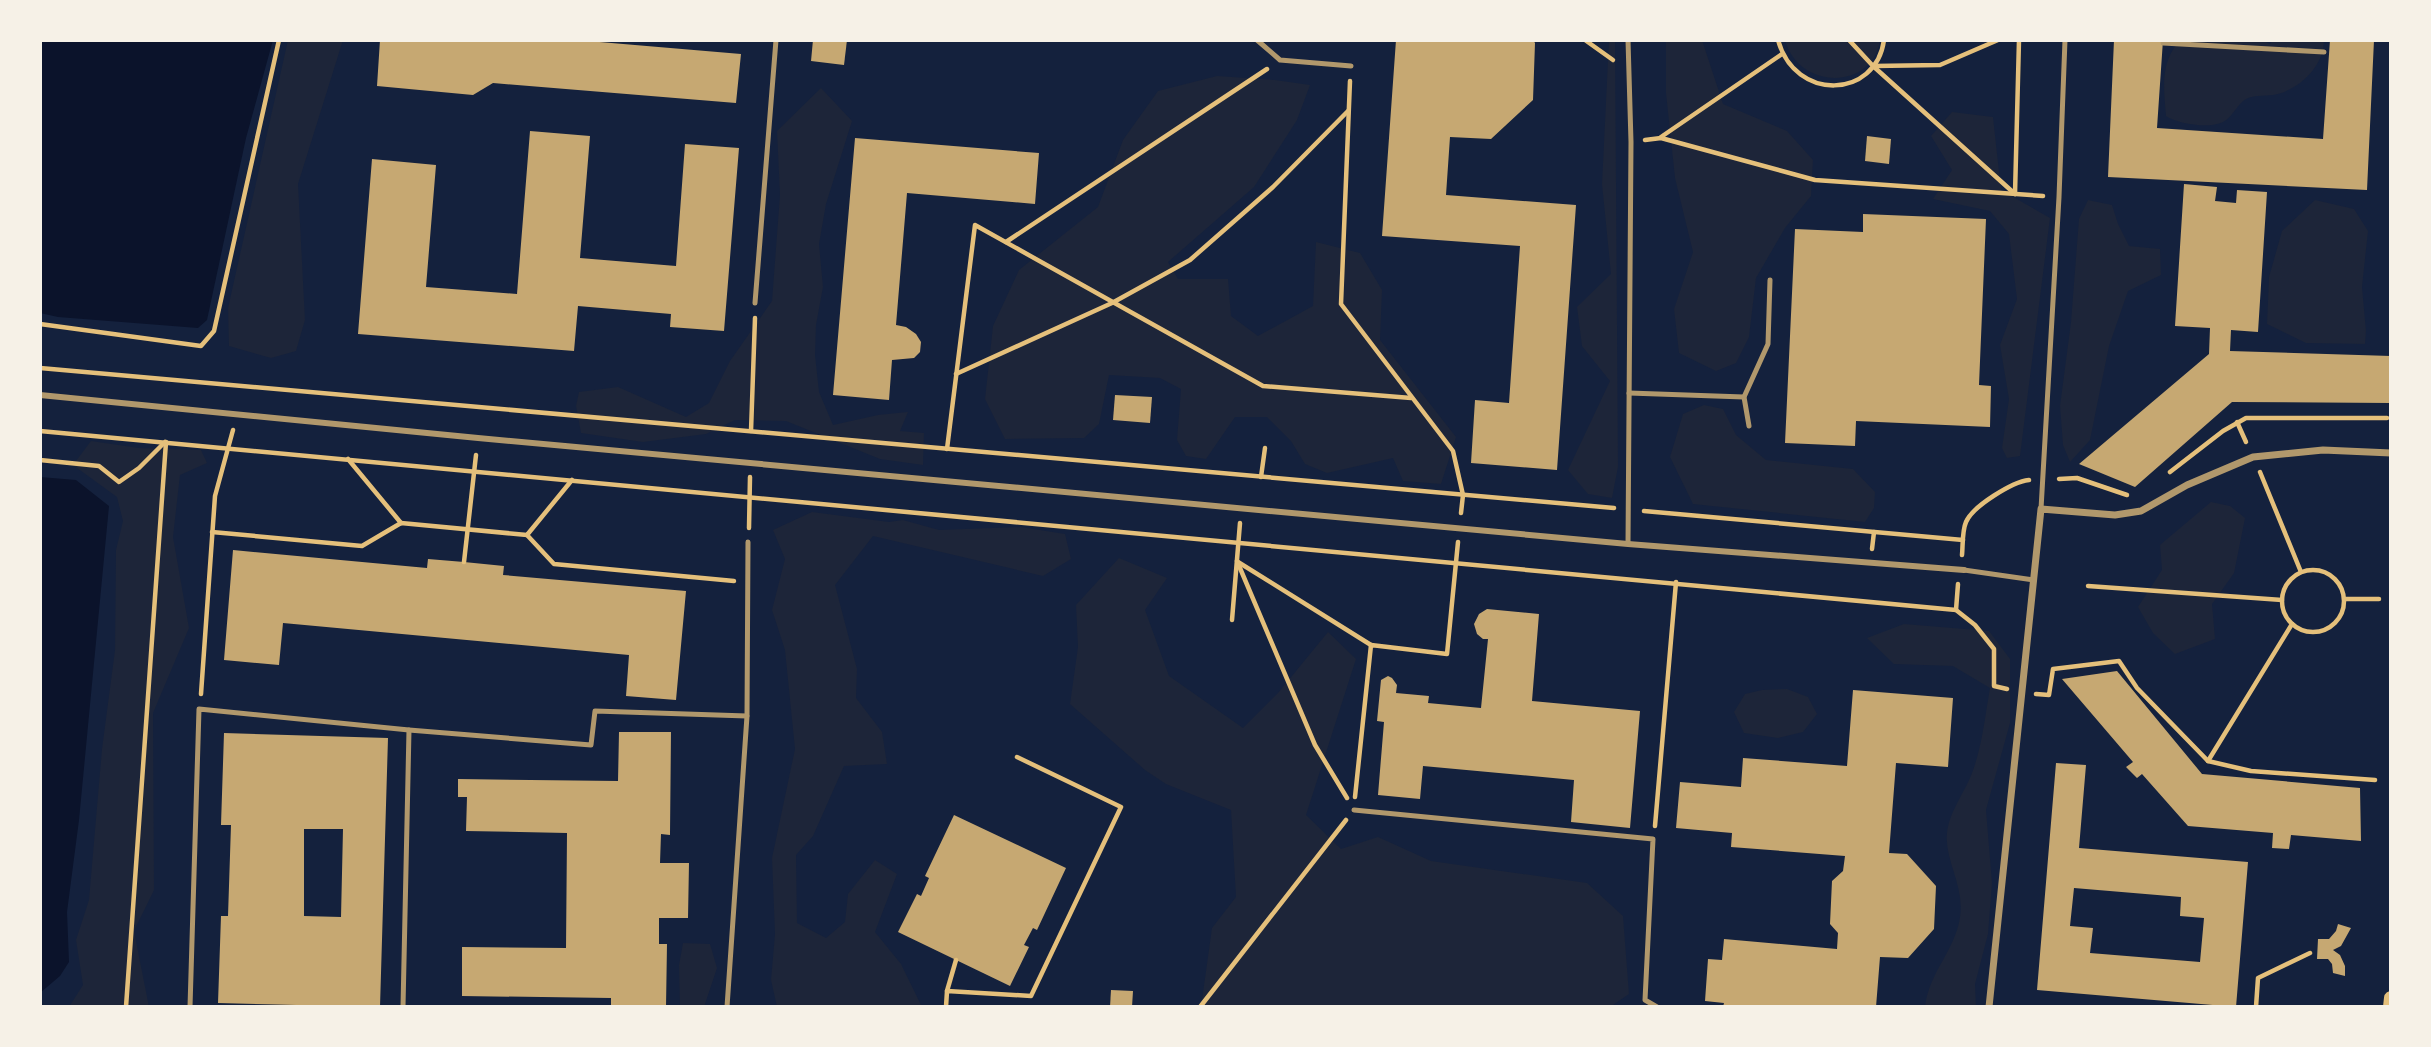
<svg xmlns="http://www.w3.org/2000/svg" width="2431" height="1047" font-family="Raleway,sans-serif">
	<rect width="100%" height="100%" fill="#14213d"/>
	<g fill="#1d2539">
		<polygon points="288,40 343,40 298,184 305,320 296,351 271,358 229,346 228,308"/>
		<polygon points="1609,40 1615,40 1618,467 1612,498 1588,494 1568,470 1610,381 1582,346 1577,307 1611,274 1602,184"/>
		<polygon points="1666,40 1702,40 1723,104 1787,131 1813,160 1811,196 1785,228 1756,278 1749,337 1736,363 1716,371 1679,353 1674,309 1693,252 1675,178 1666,93"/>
		<path d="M1785 40H1880C1873 90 1799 91 1785 40Z"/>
		<path d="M2173 40H2262L2270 44 2273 40H2324C2324 65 2302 87 2278 94 2269 97 2255 94 2246 99 2237 104 2232 118 2223 122 2209 129 2178 124 2166 116 2164 90 2160 65 2177 44Z"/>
		<polygon points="1217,76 1275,80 1310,85 1297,120 1254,187 1168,262 1178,279 1228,279 1231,316 1258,336 1313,306 1316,242 1360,253 1382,290 1380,340 1456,437 1441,484 1403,481 1393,458 1327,473 1305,464 1291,441 1267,417 1235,417 1206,459 1186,456 1177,440 1181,389 1160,378 1109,375 1099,424 1084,438 1005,439 985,399 993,326 1019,270 1098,207 1123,140 1158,91"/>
		<polygon points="821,88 852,121 826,204 819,244 823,287 816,325 815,355 819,392 833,425 878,415 908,412 900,431 924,433 923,465 880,459 786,421 735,420 706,434 643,442 581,433 576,406 579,392 618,387 686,417 709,403 730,361 772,301 780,195 777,131"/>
		<polygon points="1952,112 1993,117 2001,190 2050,218 2020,456 2007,458 2002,448 2009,399 2000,345 2017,299 2009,234 1990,211 1933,199 1952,170 1931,136"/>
		<polygon points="2088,200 2112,205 2118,224 2129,246 2160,249 2161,275 2128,291 2109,346 2090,440 2070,462 2063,445 2060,406 2071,322 2079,219"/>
		<polygon points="2315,200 2354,209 2368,231 2362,287 2366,331 2365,344 2306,343 2267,324 2269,277 2282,231"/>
		<polygon points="1704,405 1723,409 1736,435 1766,460 1853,469 1875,492 1874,508 1865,522 1693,504 1670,457 1683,414"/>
		<polygon points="91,441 139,448 201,450 207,463 180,475 173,537 189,628 153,713 154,890 134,931 149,1007 69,1007 83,985 76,940 89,900 102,749 115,650 116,550 123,521 117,497 73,465"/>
		<polygon points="2211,502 2230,506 2245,518 2234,573 2212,604 2215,639 2175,654 2153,633 2138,607 2162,570 2160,545"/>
		<polygon points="812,512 889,522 903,520 939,530 1021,527 1065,534 1071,559 1043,576 873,536 835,585 857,669 856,698 882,732 887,764 844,766 813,836 796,855 797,923 826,938 845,922 848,894 875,860 897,874 875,932 901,964 922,1007 777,1007 771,980 775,934 772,858 795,749 785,650 772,610 785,559 773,530"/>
		<polygon points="1119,558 1167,578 1145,610 1169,676 1243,728 1278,693 1328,632 1356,659 1306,815 1341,849 1378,837 1431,861 1587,883 1623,916 1629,994 1610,1007 1201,1007 1212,928 1236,897 1231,810 1166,784 1145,770 1070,704 1078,647 1076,605"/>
		<path d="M1904 624 1989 631 2010 659V723L1986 810 1992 883 1988 934 1975 984 1976 1007H1925C1929 972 1955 951 1960 917 1965 887 1944 859 1947 833 1949 812 1965 792 1972 773 1982 747 1985 716 1990 688L1953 666 1894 664 1867 638Z"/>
		<polygon points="1787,689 1808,697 1817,714 1803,732 1778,738 1744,733 1734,712 1745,694 1762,690"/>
		<polygon points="683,943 710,944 717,968 704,1007 680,1007 679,965"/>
	</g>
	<g fill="#0b132b">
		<polygon points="40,40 273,40 246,138 207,320 198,328 58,317 40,313"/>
		<polygon points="40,477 76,480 109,506 79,820 67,912 69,962 60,976 40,993"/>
	</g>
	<g fill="#c6a872" fill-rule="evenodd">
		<polygon points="380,40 576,40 741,54 736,103 493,83 473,95 377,86"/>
		<polygon points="813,40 847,40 844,65 811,61"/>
		<polygon points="1396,40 1533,40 1535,43 1533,100 1491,139 1450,137 1446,195 1576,205 1557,470 1471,463 1475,400 1509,403 1520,246 1382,236"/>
		<polygon points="2114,40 2163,40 2157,128 2323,139 2330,40 2374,40 2367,190 2108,177"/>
		<polygon points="530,131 590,136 580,258 676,266 685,144 739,148 724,331 670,327 671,314 578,306 574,351 358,334 372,159 436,165 426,287 517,294"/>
		<polygon points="1867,136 1891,139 1889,164 1865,161"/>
		<polygon points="855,138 1039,153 1035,204 907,193 896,325 906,327 916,334 921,342 920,352 914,358 892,360 889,400 833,395"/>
		<polygon points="2184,184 2217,187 2215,201 2236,203 2237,190 2267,192 2258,332 2231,330 2230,351 2391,356 2391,403 2232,402 2135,487 2079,464 2209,354 2210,328 2175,326"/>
		<polygon points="1863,214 1986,219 1979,385 1991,386 1990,427 1856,421 1855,446 1785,443 1795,229 1863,232"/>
		<polygon points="1115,395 1152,397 1150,423 1113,420"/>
		<polygon points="233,550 427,568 428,559 464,562 504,566 503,575 686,591 676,700 626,696 629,655 283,623 279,665 224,660"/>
		<polygon points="1487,609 1539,614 1532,701 1640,711 1630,828 1571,822 1574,780 1423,766 1420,799 1378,795 1384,722 1377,721 1381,680 1388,676 1392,678 1397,685 1396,693 1429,696 1428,703 1481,708 1488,639 1483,639 1477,634 1474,624 1479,614"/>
		<polygon points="2117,671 2202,774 2360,788 2361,841 2291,835 2289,849 2272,848 2273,833 2188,826 2142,774 2137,778 2126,767 2133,762 2062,679"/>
		<polygon points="1853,690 1953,698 1948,767 1896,763 1889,853 1907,854 1936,886 1934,929 1908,958 1880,957 1876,1007 1723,1007 1724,1003 1705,1001 1708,959 1722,960 1724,939 1837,949 1838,933 1830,924 1832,881 1843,871 1845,856 1731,847 1732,833 1676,828 1680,782 1741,787 1743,758 1847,766"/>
		<polygon points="619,732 671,732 670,835 661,834 660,863 689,863 688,918 659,918 659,944 667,944 666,1007 611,1007 611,998 462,996 462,947 566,948 567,833 466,831 467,797 458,797 458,779 618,781"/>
		<path d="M224 733 388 738 380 1007 218 1003 221 916H228L231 825H221ZM304 829H343L341 917 304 916Z"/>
		<path d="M2056 763 2086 765 2079 848 2248 862 2236 1007 2037 990ZM2074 888 2181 897 2180 916 2204 918 2200 962 2090 953 2093 928 2070 926Z"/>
		<polygon points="954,815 1066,868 1037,930 1033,928 1024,945 1029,947 1010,986 898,932 917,894 921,896 929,878 925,876"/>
		<polygon points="2338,924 2351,928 2341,946 2333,950 2340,955 2345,966 2345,976 2333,973 2332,964 2328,959 2317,959 2318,939 2329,939 2336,931"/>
		<polygon points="1111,990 1133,991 1132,1007 1110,1007"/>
	</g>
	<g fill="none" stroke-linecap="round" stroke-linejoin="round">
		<g stroke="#e5c07b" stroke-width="4.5">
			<polyline points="1585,40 1613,60"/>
			<path d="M1778 40C1795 102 1876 99 1884 40"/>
			<polyline points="1849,40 1873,66 2015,194 2019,40"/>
			<polyline points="1874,66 1940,65 1998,40"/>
			<polyline points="1350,81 1341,304 1453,451 1463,495 1461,513"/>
			<polyline points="1661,137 1782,54"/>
			<polyline points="1645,140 1661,138 1815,180 2043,196"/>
			<polyline points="1006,242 1267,69"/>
			<polyline points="40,324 201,346 214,331 279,40"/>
			<polyline points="40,368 1614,508"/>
			<polyline points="956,374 1112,303 1190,260 1273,187 1348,111"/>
			<polyline points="2237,422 2246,442"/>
			<polyline points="40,431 1956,610 1975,625 1994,649 1994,686 2007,689"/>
			<polyline points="751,431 755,318"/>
			<polyline points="947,449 975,225 1263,386 1411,398"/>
			<polyline points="348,459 401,523"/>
			<polyline points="40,460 99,466 119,482 139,468 165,442"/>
			<polyline points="2170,472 2223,431 2246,418 2387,418"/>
			<polyline points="2260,472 2301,572"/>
			<polyline points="1261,477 1265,448"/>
			<polyline points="2059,479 2077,478 2127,495"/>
			<polyline points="1644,511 1963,540"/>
			<polyline points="749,528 750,477"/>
			<polyline points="212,532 362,546 401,523 527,535 572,480"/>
			<polyline points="527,535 554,564 734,581"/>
			<polyline points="1872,549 1874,532"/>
			<path d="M1962 555C1963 545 1962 531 1966 522 1973 506 2012 482 2029 480"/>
			<polyline points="1237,561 1315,745 1347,798"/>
			<polyline points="464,562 476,455"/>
			<polyline points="1238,562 1371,645"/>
			<circle cx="2313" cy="601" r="31"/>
			<polyline points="2088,586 2282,600"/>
			<polyline points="2345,599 2379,599"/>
			<polyline points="1956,610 1958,584"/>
			<polyline points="1232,620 1240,523"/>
			<polyline points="201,694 215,496 233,430"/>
			<polyline points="2036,694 2049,695 2053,669 2119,661 2137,688 2208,761 2251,771 2375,780"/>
			<polyline points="2208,761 2292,624"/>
			<polyline points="1355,797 1371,645 1447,654 1458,542"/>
			<polyline points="1655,826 1676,582"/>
			<polyline points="947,991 956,960"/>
			<polyline points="126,1007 166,442"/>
			<polyline points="946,1007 947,991 1031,996 1121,807 1017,757"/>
			<polyline points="1200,1007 1346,820"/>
			<polyline points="2256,1007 2258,978 2310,953"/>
		</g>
		<g stroke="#b1986c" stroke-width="5">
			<polyline points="1257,40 1280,60 1351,66"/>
			<polyline points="2163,43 2324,52"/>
			<polyline points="755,303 776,40"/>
			<polyline points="1629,393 1744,397"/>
			<polyline points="1749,426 1744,397 1768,344 1770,280"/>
			<polyline points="2041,509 2059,197 2065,40"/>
			<polyline points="1628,544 1631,142 1628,40"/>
			<polyline points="1964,570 2034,580"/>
			<polyline points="1354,810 1653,839 1645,1000 1657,1007"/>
			<polyline points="190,1007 199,709 409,730 591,745 595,711 747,716"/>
			<polyline points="403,1007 409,730"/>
			<polyline points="727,1007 747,716 748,542"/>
		</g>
		<polyline stroke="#b1986c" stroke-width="6" points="40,395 478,438 1628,544 1964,570"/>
		<polyline stroke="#b1986c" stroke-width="7" points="1989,1007 2041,509 2115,515 2141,511 2187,485 2253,457 2323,450 2391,453"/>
		<polyline stroke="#e5c07b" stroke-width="14" points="2390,1007 2391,998"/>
	</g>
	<rect width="2431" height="1047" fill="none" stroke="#f6f1e7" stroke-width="84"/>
</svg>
